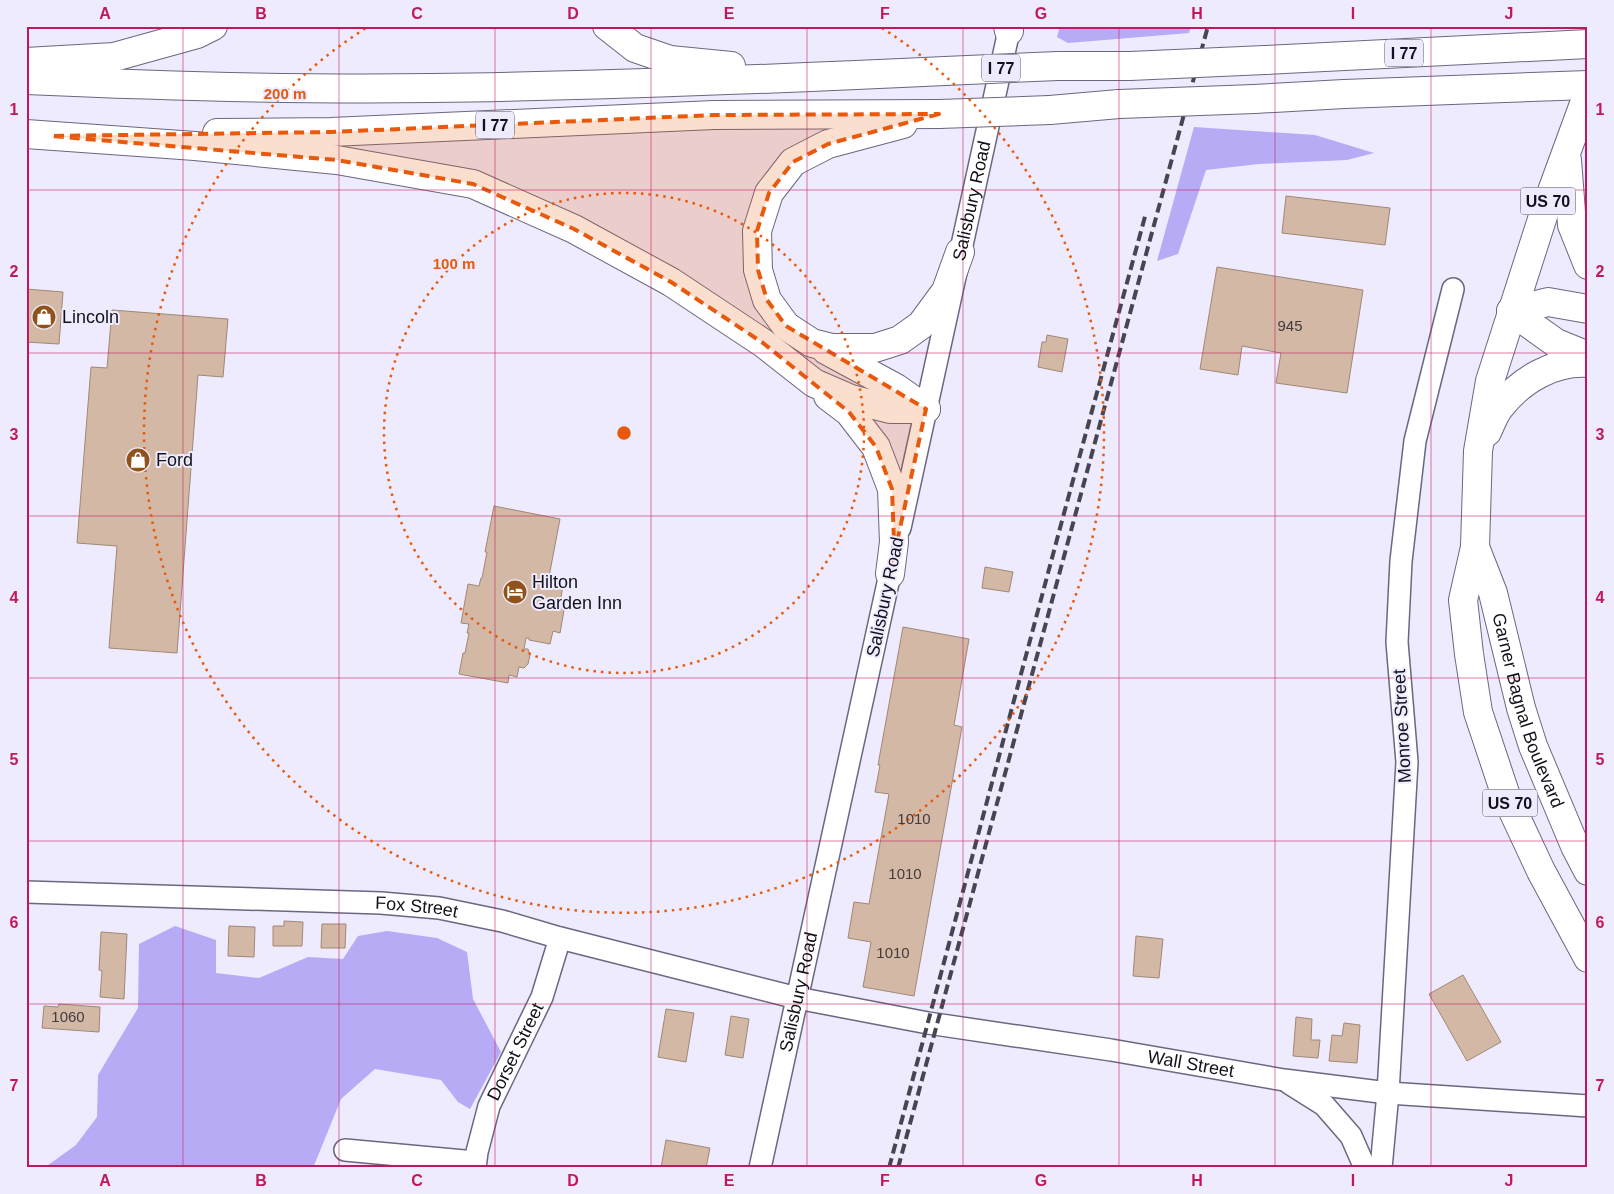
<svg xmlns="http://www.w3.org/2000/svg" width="1614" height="1194" font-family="Arial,sans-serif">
	<rect width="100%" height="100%" fill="#edebfd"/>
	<g fill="#b7abf5">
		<polygon points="1060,26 1191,26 1189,33 1068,43 1057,37"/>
		<polygon points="1194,127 1315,135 1374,153 1347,160 1259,164 1206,170 1178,254 1157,261"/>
		<polygon points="175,926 216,940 216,973 259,978 308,957 343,959 358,936 387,931 437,938 467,952 473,999 501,1052 470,1109 458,1102 441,1080 375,1069 341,1099 313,1168 44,1168 76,1145 97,1117 98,1075 138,1008 139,944"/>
	</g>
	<g fill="#d3b8a5" stroke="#a18775">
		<polygon points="1286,196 1390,208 1385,245 1282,233"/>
		<polygon points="1217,267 1363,290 1347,393 1276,383 1281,353 1242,346 1238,375 1200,369"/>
		<polygon points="26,289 63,292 59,344 26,342"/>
		<polygon points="112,310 228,319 223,377 198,375 177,653 109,648 117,546 77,543 91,367 107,368"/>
		<polygon points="1047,335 1068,339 1062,372 1038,367 1042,342 1046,342"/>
		<polygon points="494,506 560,519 548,582 563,585 561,598 566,599 560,633 553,631 550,644 529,640 529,638 526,638 524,649 528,649 530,655 528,664 524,668 519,667 517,677 509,675 508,683 459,674 463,653 465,653 469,633 467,633 469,624 461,623 468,584 479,586 481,578 482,578 487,552 485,552"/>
		<polygon points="985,567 1013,572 1009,592 982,588"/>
		<polygon points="903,627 969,639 954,725 962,727 914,996 863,987 871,942 848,938 854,902 869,904 889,794 875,792 880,765 878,765"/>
		<polygon points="284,921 303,922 302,946 273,946 273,926 284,926"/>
		<polygon points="322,924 346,924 345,948 321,948"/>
		<polygon points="229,926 255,927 254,957 228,956"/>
		<polygon points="101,932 127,934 124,999 100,997 102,971 99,970"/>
		<polygon points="1136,936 1163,939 1159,978 1133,976"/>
		<polygon points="1463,975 1501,1042 1467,1061 1429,994"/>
		<polygon points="59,1004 100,1007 99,1032 42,1028 44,1006 58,1007"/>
		<polygon points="666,1009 694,1013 686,1062 658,1057"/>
		<polygon points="731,1016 749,1019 743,1058 725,1055"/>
		<polygon points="1296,1017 1312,1019 1311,1040 1320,1040 1318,1058 1293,1056"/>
		<polygon points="1344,1023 1360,1025 1357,1063 1329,1061 1332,1035 1342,1036"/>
		<polygon points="666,1140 710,1148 706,1168 661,1168"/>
	</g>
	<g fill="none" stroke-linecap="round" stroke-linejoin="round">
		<defs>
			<g id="minor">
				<path id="s1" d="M900 528 1010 26"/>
				<path id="s2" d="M26 892 381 903 439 908 502 921 560 938 797 998 928 1023 1111 1050 1284 1080 1388 1093 1588 1106"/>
				<polyline points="1289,1083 1324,1105 1351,1136 1365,1168"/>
				<polyline points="345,1150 475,1162"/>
				<path id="s3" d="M475 1168 477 1152 489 1106 542 997 560 938"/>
				<path id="s4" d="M760 1168 893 560"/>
				<polyline points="1381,1168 1388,1093 1407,762 1397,642 1401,561 1415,441 1453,289"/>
			</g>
			<g id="highway">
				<polyline points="607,26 635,48 670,60 731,66"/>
				<polyline points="1008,26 1009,31"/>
				<polyline points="1265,60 1588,44"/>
				<polyline points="26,62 114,57 197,34 213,26"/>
				<polyline points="1058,66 1130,66"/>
				<path d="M26 80C162 86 297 90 432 88 603 86 774 79 945 71"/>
				<polyline points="1588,93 1544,213 1490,381 1478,451 1475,547 1463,600 1469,654 1478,712 1506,796 1541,871 1588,958"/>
				<polyline points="1254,99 1344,94 1588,85"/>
				<polyline points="1050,110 1119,104"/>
				<polyline points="903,124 828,144 793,162 769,193 757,231 758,270 767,300 786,326 812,343 832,348 875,348 900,340 921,325 946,291 960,252"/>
				<polyline points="217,133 331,132 714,115 939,114"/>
				<polyline points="26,134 195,146 337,160 473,184 574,229 671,282 763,343 814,383 851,399 890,409 926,409"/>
				<polyline points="1567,160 1572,225 1588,265"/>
				<polyline points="1511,311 1556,343 1588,356"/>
				<polyline points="1511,311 1548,302 1588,309"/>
				<polyline points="826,350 896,388 926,409"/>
				<polyline points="828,396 849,412 876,447 892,489 894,542 890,574"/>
				<path d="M1487 432C1491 424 1494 414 1500 407 1521 380 1553 361 1588 363"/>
				<path id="s5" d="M1475 547 1493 593 1521 708 1533 746 1575 846 1588 871"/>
			</g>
		</defs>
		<use href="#minor" stroke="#6a6781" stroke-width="24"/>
		<use href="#highway" stroke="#6a6781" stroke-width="30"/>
		<use href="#minor" stroke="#fff" stroke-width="21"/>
		<use href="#highway" stroke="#fff" stroke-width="28"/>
		<g stroke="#474551" stroke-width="4" stroke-dasharray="10 5" stroke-linecap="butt">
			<polyline points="889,1168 1063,517 1146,213"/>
			<polyline points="898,1168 1208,26"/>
		</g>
		<defs>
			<g id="highway-bridge">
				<polyline points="1130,66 1265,60"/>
				<polyline points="945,71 1058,66"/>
				<polyline points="1119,104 1254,99"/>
				<polyline points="939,114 1050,110"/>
			</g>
		</defs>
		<use href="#highway-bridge" stroke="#6a6781" stroke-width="30" stroke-linecap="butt"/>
		<use href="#highway-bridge" stroke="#fff" stroke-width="28"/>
	</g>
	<path fill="#e8590c" fill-opacity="0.2" stroke="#e8590c" stroke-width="4" stroke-dasharray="10 6" stroke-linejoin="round" d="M939 114 828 144 793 162 769 193 757 231 758 270 767 300 786 326 926 409 890 574 894 542 892 489 876 447 849 412 763 343 671 282 574 229 473 184 337 160 51 136 331 132 714 115Z"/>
	<path fill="none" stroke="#c2185b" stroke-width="1" stroke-opacity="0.55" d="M183 26V1168M339 26V1168M495 26V1168M651 26V1168M807 26V1168M963 26V1168M1119 26V1168M1275 26V1168M1431 26V1168M26 190H1588M26 353H1588M26 516H1588M26 678H1588M26 841H1588M26 1004H1588"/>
	<g fill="none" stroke="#e8590c" stroke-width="2.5" stroke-dasharray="2.5 5">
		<circle cx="624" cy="433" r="240"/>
		<path d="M882 28A480 480 0 1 1 366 28"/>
	</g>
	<defs>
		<symbol id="shop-disc" viewBox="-11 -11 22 22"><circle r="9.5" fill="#91511a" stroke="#edebfd"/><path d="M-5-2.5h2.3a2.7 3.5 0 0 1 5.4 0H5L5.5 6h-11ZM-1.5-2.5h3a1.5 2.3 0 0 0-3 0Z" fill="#fff"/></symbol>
		<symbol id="hotel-disc" viewBox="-11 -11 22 22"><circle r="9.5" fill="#91511a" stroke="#edebfd"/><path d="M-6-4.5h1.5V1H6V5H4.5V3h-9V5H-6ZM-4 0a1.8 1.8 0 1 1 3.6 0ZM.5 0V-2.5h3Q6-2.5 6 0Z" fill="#fff"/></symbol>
	</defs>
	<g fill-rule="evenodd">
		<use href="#shop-disc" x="30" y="303" width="28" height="28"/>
		<use href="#shop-disc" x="124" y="446" width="28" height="28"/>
		<use href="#hotel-disc" x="501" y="578" width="28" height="28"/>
	</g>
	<g text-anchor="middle" stroke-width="4" stroke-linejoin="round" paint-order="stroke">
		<g font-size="15" fill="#423b3e">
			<text x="1290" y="331">945</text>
			<text x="914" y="824">1010</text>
			<text x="905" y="879">1010</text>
			<text x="893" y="958">1010</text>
			<text x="68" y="1022">1060</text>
		</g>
		<g fill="#edebfd" stroke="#54525f" stroke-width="1">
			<rect x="1385" y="39.5" width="38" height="27" rx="4"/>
			<rect x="982" y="54.5" width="38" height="27" rx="4"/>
			<rect x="476" y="111.5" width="38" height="27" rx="4"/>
			<rect x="1520.5" y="187.5" width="55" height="27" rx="4"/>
			<rect x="1482.5" y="789.5" width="55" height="27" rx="4"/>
		</g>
		<g font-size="16" font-weight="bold" fill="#12111b">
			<text x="1404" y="59">I 77</text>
			<text x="1001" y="74">I 77</text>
			<text x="495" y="131">I 77</text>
			<text x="1548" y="207">US 70</text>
			<text x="1510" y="809">US 70</text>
		</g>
		<g font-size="18" fill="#12111b" stroke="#edebfd">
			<text dy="6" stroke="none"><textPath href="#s1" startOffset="335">Salisbury Road</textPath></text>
			<text transform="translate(885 597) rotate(-78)" y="6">Salisbury Road</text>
			<text dy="6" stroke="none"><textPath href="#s5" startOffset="172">Garner Bagnal Boulevard</textPath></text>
			<text transform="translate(1402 726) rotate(-93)" y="6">Monroe Street</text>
			<text dy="6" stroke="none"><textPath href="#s2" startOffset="391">Fox Street</textPath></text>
			<text dy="6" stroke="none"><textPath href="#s4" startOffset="180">Salisbury Road</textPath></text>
			<text dy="6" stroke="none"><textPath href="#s3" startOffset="124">Dorset Street</textPath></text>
			<text dy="6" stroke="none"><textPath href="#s2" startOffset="1182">Wall Street</textPath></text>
		</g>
		<g font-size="18" fill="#12111b" stroke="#edebfd" text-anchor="start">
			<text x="62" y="323">Lincoln</text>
			<text x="156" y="466">Ford</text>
			<text x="532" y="588">Hilton<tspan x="532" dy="21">Garden Inn</tspan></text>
		</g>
	</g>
	<circle cx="624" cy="433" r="8" fill="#e8590c" stroke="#edebfd" stroke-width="2.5"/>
	<g font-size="15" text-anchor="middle" font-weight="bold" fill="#e8590c" stroke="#edebfd" stroke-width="4" stroke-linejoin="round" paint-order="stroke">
		<text x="285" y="99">200 m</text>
		<text x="454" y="269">100 m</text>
	</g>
	<rect width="1614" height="1194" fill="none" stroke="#edebfd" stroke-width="55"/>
	<rect x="28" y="28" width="1558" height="1138" fill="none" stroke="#c2185b" stroke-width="2"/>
	<g font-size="16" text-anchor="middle" font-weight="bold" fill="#c2185b">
		<text x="105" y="19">A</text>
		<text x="261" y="19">B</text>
		<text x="417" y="19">C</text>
		<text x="573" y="19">D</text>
		<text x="729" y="19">E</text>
		<text x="885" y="19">F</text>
		<text x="1041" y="19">G</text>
		<text x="1197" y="19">H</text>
		<text x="1353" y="19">I</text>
		<text x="1509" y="19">J</text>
		<text x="14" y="115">1</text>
		<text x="1600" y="115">1</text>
		<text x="14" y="277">2</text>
		<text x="1600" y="277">2</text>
		<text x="14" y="440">3</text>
		<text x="1600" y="440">3</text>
		<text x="14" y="603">4</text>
		<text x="1600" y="603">4</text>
		<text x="14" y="765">5</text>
		<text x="1600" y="765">5</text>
		<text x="14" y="928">6</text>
		<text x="1600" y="928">6</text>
		<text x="14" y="1091">7</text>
		<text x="1600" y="1091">7</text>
		<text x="105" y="1186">A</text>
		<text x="261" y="1186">B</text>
		<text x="417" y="1186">C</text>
		<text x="573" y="1186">D</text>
		<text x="729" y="1186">E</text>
		<text x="885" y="1186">F</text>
		<text x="1041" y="1186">G</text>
		<text x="1197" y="1186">H</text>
		<text x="1353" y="1186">I</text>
		<text x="1509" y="1186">J</text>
	</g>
</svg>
